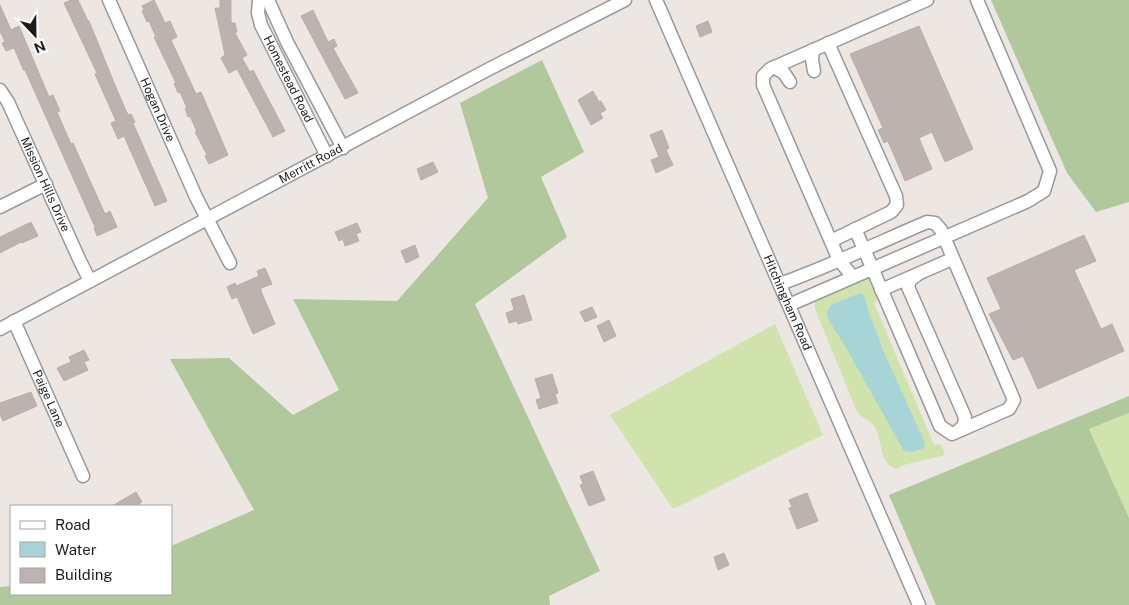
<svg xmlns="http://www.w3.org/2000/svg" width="1129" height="605" font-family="'Public Sans',sans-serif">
	<rect width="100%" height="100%" fill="#ede7e3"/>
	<g fill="#d1e3ad">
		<path d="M869 278 873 281 879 298 874 303 934 445 941 444 945 455 904 465 897 469C878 464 883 439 874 426 871 421 863 418 858 414L815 309V300L864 279Z"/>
		<polygon points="775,324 823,435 673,509 610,415"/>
		<polygon points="1129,413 1129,518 1089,429"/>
	</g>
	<g fill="#b0c89b">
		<polygon points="991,0 1129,0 1129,202 1096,212 1067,173"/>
		<polygon points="542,60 584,152 541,177 567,237 475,304 600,571 549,596 550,605 0,605 0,587 11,586 11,594 171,594 171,546 254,510 170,359 229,358 293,415 339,390 293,299 397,301 488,198 460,103"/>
		<polygon points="1129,396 1129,413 1089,429 1129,518 1129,605 936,605 889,495"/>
	</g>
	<path fill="#a7d4d6" d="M860 293 863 294C866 300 867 304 868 310 872 323 879 335 882 348L925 443 924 448 912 452 904 451 845 346 828 319 827 312 831 305Z"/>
	<g fill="#bcb2b0" stroke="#bdaca7">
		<polygon points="71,0 78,0 88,21 89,21 117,90 128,115 131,114 135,122 133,123 167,201 155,206 124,136 118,139 111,123 116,121 95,74 97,73 64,3"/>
		<polygon points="154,0 165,23 170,21 177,37 171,40 196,94 201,92 228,155 209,164 205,156 207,155 195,132 197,132 190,116 188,117 185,108 187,108 180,92 178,93 174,83 176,83 154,37 156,37 149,21 147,22 142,11 144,10 142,6"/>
		<polygon points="220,0 231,0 231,23 235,23 237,32 235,33 247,55 242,58 250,72 253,70 285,131 273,137 237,69 229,73 221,58 225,55 215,8 220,8"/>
		<polygon points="0,5 11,30 19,26 49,97 53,95 60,111 57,112 71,144 73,143 105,214 110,211 117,227 97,236 94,228 95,227 25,70 24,71 14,48 6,51 2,43 5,42 0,31"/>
		<polygon points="313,10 328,42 334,39 337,46 333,48 358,93 345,99 301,16"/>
		<polygon points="708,21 712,32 700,37 696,26"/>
		<polygon points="919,26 973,149 945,162 932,132 919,138 932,169 905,181 888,141 884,143 878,130 883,128 850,54"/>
		<polygon points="593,91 599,102 601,101 606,110 600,113 603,118 591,125 578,100"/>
		<polygon points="662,130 669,148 666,150 673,165 656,173 651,160 659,157 650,135"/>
		<polygon points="433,162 438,172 421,180 417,169"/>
		<polygon points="31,222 38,236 22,243 21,242 0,253 0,237"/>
		<polygon points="357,223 361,232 356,234 359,241 345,246 343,239 339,241 335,232"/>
		<polygon points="1084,235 1096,261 1074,270 1101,329 1112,324 1124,351 1038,389 1023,356 1013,360 989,314 1001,309 987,278"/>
		<polygon points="415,245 419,257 406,263 401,251"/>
		<polygon points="265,268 272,284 261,288 261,291 275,324 253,334 237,297 232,299 227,287 235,283 236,286 259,276 257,271"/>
		<polygon points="524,295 532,320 518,324 517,321 509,323 506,313 514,310 511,299"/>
		<polygon points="592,307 597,317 585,322 580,312"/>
		<polygon points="609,320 616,336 604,342 597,326"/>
		<polygon points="84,350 89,360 84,362 88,370 64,381 57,368 71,362 69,357"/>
		<polygon points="552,374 558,393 555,394 558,403 539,409 536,400 541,398 535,379"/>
		<polygon points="31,392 37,406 3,421 0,414 0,403"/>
		<polygon points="593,471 605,500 589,506 580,485 583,484 580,476"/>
		<polygon points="136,492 142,502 136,506 112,506"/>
		<polygon points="807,493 818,521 797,529 789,508 792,507 789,500"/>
		<polygon points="724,553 729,565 718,570 714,557"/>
	</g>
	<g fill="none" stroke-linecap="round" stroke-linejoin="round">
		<defs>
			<g id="minor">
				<path id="s1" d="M109 0 196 197 230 263"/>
				<path id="s2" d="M259 0 258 13 261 25 327 156"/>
				<polyline points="268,0 287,42 343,148"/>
				<path id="s3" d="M656 0 919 605"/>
				<polyline points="828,43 896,196 897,205 891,212 831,241"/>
				<polyline points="813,50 812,60 814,71"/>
				<polyline points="774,67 784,73 790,82"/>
				<path id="s4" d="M0 90 8 102 80 261 90 281"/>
				<polyline points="0,207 46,184"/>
				<polyline points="917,275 910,280 908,287 965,417 964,425 958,431"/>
				<polyline points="853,277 839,260 763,85 763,76 770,69 927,0"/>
				<path d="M780 284C830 266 878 243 927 222L935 223 941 230 1014 400 1009 409 952 434 940 426 935 414 864 249 855 229"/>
				<polyline points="881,290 952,259"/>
				<polyline points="789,305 1028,201 1044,191 1050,171 977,0"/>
				<path id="s5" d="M14 321 83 476"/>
				<path id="s6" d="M0 329 489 69 625 0"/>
			</g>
		</defs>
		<use href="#minor" stroke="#999" stroke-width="15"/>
		<use href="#minor" stroke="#fff" stroke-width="12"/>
	</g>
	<g text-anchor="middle" stroke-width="4" stroke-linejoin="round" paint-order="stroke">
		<g font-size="12" fill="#1c1c1c" stroke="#fff">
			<text dy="4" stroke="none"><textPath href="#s2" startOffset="86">Homestead Road</textPath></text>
			<text dy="4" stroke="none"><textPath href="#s1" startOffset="120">Hogan Drive</textPath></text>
			<text dy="4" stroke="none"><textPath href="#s6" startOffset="352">Merritt Road</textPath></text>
			<text dy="4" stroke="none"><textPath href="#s4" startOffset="105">Mission Hills Drive</textPath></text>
			<text dy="4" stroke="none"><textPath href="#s3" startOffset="330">Hitchingham Road</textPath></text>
			<text dy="4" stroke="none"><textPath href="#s5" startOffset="85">Paige Lane</textPath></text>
		</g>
	</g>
	<rect x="10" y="505" width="162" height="90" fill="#ffffff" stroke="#a4a4a4"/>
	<rect x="20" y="521" width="25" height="8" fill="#ffffff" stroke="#a4a4a4"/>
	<text x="55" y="530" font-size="15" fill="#1c1c1c">Road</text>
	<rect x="20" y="542" width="25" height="15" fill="#a7d4d6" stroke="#a4a4a4"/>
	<text x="55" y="555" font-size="15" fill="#1c1c1c">Water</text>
	<rect x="20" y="568" width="25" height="15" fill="#bcb2b0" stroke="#a4a4a4"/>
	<text x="55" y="580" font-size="15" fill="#1c1c1c">Building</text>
	<g transform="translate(35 35) rotate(158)" stroke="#ffffff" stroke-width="4" paint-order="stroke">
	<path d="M0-4L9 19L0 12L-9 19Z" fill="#1c1c1c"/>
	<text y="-8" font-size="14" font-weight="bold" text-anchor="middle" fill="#1c1c1c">N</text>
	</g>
</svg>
